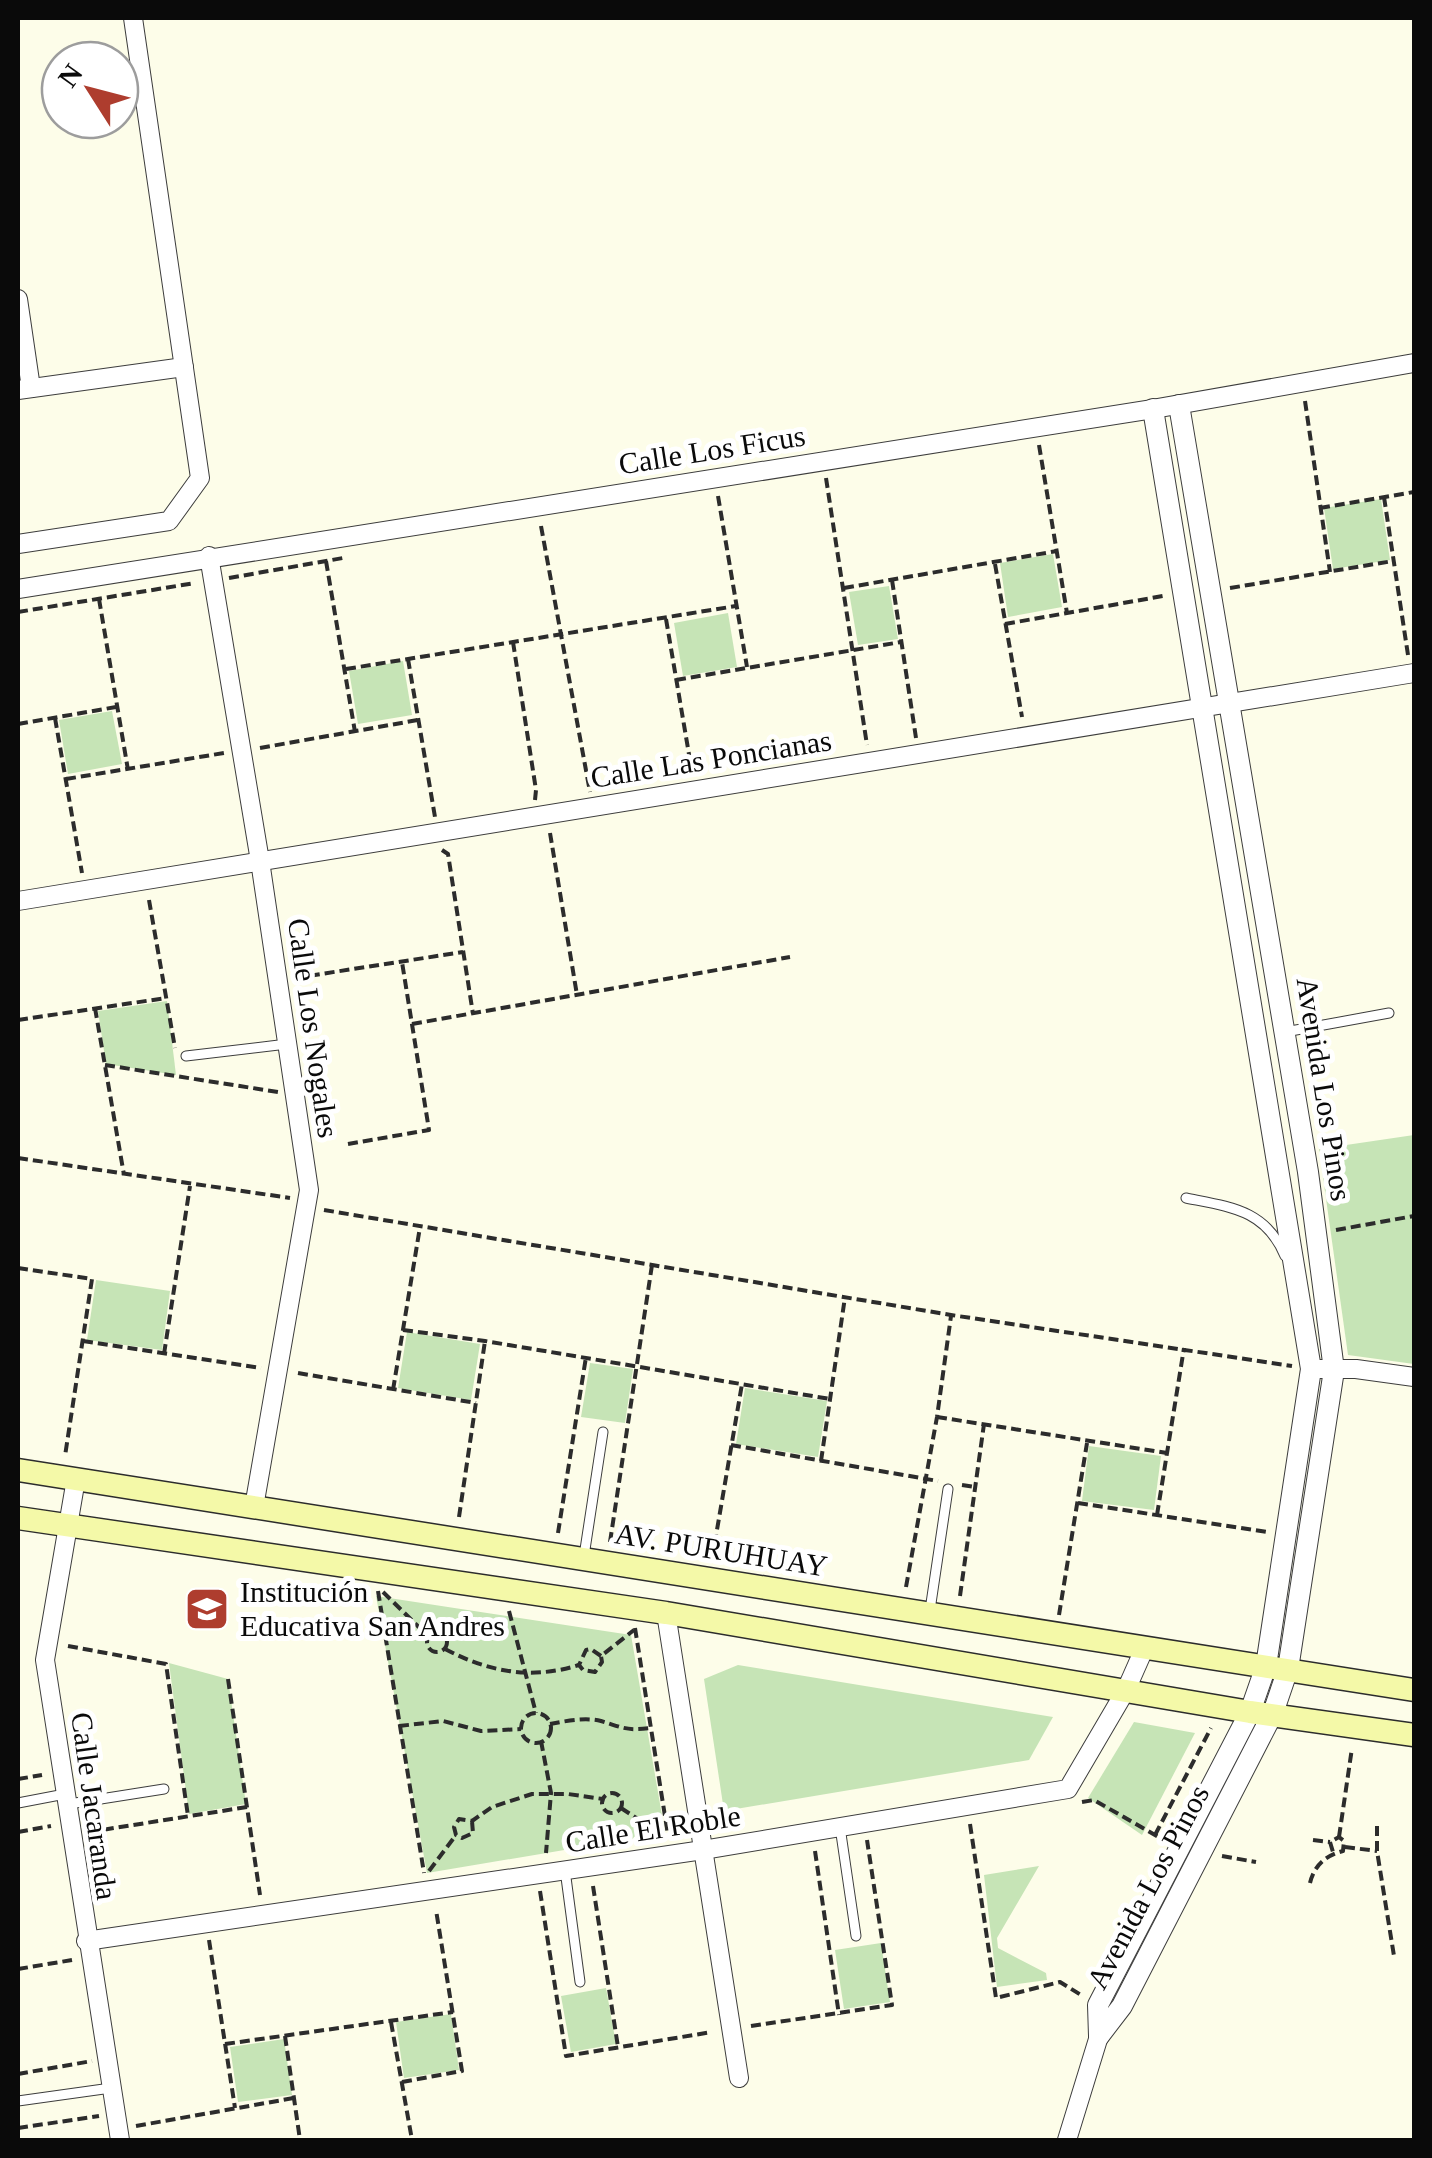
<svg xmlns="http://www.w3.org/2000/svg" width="1432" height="2158" font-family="Georgia,serif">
	<rect width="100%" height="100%" fill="#fdfde9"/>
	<g fill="#c6e4b6">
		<polygon points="1381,499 1390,560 1333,569 1324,508"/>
		<polygon points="1053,554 1062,607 1008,617 1000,563"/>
		<polygon points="889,586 898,639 858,645 849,592"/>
		<polygon points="728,613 737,667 683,676 674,623"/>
		<polygon points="403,661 412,715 358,724 349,671"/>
		<polygon points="112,711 122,764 68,774 59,720"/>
		<polygon points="167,1001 176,1075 106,1064 98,1011"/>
		<polygon points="1414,1135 1414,1364 1348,1355 1319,1149"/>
		<polygon points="96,1280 170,1291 162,1350 87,1340"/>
		<polygon points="407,1332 480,1344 471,1400 398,1388"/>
		<polygon points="590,1363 633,1369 625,1423 581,1417"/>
		<polygon points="745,1388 827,1401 818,1457 736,1444"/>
		<polygon points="1089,1446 1161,1456 1154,1510 1082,1501"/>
		<polygon points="376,1596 631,1635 665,1833 427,1873"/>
		<polygon points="169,1663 228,1679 246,1804 189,1814"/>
		<polygon points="738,1665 1053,1717 1029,1760 724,1811 704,1679"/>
		<polygon points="1134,1722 1195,1733 1142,1835 1088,1798"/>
		<polygon points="1039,1866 997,1938 998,1948 1046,1973 1047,1980 997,1987 984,1875"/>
		<polygon points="881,1943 890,2002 844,2009 835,1950"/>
		<polygon points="606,1988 616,2044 571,2052 561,1996"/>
		<polygon points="451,2014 459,2070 404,2078 396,2022"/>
		<polygon points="284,2039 292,2095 238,2102 230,2047"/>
	</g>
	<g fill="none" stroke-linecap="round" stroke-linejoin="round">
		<defs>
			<g id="service">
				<polyline points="1285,1032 1389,1013"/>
				<polyline points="186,1056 287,1044"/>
				<path d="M1186 1198C1231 1207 1266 1210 1285 1256"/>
				<polyline points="584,1556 603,1432"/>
				<polyline points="930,1610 948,1489"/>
				<polyline points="18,1803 65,1794"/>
				<polyline points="69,1804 164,1789"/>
				<polyline points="840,1827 856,1936"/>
				<polyline points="565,1870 580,1982"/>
				<polyline points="18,2101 111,2088"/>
			</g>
			<g id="minor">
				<polyline points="18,299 31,388"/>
				<polyline points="18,390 184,367"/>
				<polyline points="18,544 169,521 200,478 133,18"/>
				<polyline points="209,556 260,861 309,1190 254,1507"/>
				<polyline points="18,589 1153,409 1414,363"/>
				<polyline points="18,901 1414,673"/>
				<polyline points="1311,1369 1356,1369 1414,1377"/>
				<polyline points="76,1479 45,1660 120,2140"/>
				<polyline points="666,1613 739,2078"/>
				<polyline points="86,1941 703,1850 1068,1789 1126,1690 1145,1647"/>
				<polyline points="1067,2140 1099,2036"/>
			</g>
			<g id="tertiary">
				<polyline points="1099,2036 1122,2006 1273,1713 1288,1669 1334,1370 1308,1172 1179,405"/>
				<polyline points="1099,2036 1098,2005 1250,1712 1266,1666 1311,1369 1153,409"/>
			</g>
			<g id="secondary">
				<polyline points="18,1470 1414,1690"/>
				<polyline points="18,1518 666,1613 1250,1712 1414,1735"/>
			</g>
		</defs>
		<use href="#service" stroke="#3d3d3d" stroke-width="11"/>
		<use href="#minor" stroke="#3d3d3d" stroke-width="20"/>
		<use href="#tertiary" stroke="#3d3d3d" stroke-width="22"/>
		<use href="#secondary" stroke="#2c2c2c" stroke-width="25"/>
		<g stroke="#2c2c2c" stroke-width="4" stroke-dasharray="10 5" stroke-linecap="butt">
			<polyline points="1305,401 1330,572"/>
			<polyline points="1039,445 1067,613"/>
			<polyline points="826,478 867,745"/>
			<polyline points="718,496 747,667"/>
			<polyline points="1384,497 1408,655"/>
			<polyline points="1320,508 1414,492"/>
			<polyline points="541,526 590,792"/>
			<polyline points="326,561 355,732"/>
			<polyline points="995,564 1022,717"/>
			<polyline points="229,578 343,558"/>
			<polyline points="892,580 916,738"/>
			<polyline points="844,588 1057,551"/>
			<polyline points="1230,588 1393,561"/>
			<polyline points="99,599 128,770"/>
			<polyline points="18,612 195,583"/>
			<polyline points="666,619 692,772"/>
			<polyline points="1005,624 1163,596"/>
			<polyline points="513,642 536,790 535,800"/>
			<polyline points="408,659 435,817"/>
			<polyline points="346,669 736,606"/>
			<polyline points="676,680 901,642"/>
			<polyline points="55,718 82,873"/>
			<polyline points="18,724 116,707"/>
			<polyline points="260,748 418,720"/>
			<polyline points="66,779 224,753"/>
			<polyline points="550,833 577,995"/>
			<polyline points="442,850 448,854 473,1014"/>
			<polyline points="149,900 175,1048"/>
			<polyline points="295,978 463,952"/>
			<polyline points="95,1008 124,1175"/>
			<polyline points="18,1020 166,998"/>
			<polyline points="412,1024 790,957"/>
			<polyline points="105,1065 278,1092"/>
			<polyline points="318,1113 323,1137"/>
			<polyline points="348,1144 429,1130 402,962"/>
			<polyline points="18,1158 290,1198"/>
			<polyline points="324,1210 951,1315 1292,1366"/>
			<polyline points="1336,1230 1414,1216"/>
			<polyline points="18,1268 92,1279 65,1456"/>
			<polyline points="403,1330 485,1341 830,1399"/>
			<polyline points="83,1341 261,1368"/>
			<polyline points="164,1354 190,1186"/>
			<polyline points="298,1373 476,1403"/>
			<polyline points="393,1390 420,1227"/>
			<polyline points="937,1417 1167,1453"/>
			<polyline points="731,1445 938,1481"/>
			<polyline points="821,1461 845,1297"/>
			<polyline points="962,1485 975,1487"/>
			<polyline points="1078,1503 1267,1532"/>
			<polyline points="1157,1515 1184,1348"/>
			<polyline points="459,1517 485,1341"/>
			<polyline points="558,1533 586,1357"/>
			<polyline points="610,1542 652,1265"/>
			<polyline points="712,1559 742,1384"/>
			<polyline points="906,1587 937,1417 951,1316"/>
			<polyline points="378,1591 424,1873"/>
			<polyline points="383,1592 428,1636"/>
			<polyline points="960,1596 984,1424"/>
			<polyline points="509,1611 536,1713"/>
			<polyline points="1059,1615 1087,1443"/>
			<polyline points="635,1628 668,1835"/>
			<circle cx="437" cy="1642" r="10"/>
			<polyline points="68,1646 166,1664 188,1816"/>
			<path d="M445 1649C489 1672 531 1680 579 1665"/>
			<polyline points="601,1656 591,1649 586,1650 579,1665 583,1670 595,1672 602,1662 601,1656 634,1630"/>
			<polyline points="228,1679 260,1895"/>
			<circle cx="536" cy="1728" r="15"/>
			<path d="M550 1724C566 1721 585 1717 601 1721 624 1728 626 1731 651 1728"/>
			<polyline points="399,1726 443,1721 481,1731 521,1729"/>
			<polyline points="541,1741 551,1793 546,1853"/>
			<polyline points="18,1779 42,1775"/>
			<circle cx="612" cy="1803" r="10"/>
			<polyline points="1082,1802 1094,1800 1162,1839"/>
			<polyline points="621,1808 664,1836"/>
			<polyline points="472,1821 473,1833 462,1838 456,1835 454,1827 459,1819 472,1821 492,1807 532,1794 568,1794 603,1799"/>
			<polyline points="970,1824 996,1998 1060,1982 1081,1995"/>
			<polyline points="1377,1826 1377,1851 1394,1956"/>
			<polyline points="18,1832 51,1826"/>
			<polyline points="89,1832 247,1807"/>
			<polyline points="1155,1835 1211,1728"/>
			<polyline points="1339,1837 1352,1748"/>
			<polyline points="1313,1840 1330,1842"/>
			<polyline points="1345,1847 1377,1851"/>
			<polyline points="815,1851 839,2015"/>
			<polyline points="1222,1856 1256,1862"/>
			<polyline points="429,1871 456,1835"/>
			<path d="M1310 1883C1314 1865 1327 1855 1343 1851L1344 1841 1339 1837 1330 1842 1333 1852"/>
			<polyline points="593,1886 618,2047"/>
			<polyline points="540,1891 566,2056 712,2032"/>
			<polyline points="209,1940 235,2108"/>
			<polyline points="18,1969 72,1960"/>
			<polyline points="391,2022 412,2140"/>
			<polyline points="751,2026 892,2005 867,1840"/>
			<polyline points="285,2036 300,2140"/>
			<polyline points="225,2044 453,2012"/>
			<polyline points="18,2074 92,2061"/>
			<polyline points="402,2082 462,2071 436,1910"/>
			<polyline points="136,2126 294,2098"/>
			<polyline points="18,2128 99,2116"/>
		</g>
		<use href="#service" stroke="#fff" stroke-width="9"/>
		<use href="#minor" stroke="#fff" stroke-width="18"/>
		<use href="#tertiary" stroke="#fff" stroke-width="20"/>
		<use href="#secondary" stroke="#f4f9a8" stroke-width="22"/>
	</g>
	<defs>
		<symbol id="school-square" viewBox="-11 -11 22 22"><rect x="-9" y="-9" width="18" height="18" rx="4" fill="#ae3d2e" stroke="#fff"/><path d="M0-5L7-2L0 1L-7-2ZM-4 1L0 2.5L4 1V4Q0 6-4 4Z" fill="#fff"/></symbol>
	</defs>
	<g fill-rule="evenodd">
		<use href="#school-square" x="182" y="1584" width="50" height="50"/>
	</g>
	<g text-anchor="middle" stroke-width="10" stroke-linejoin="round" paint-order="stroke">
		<g font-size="30" fill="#0a0a0a" stroke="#fff">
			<text transform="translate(712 450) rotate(-9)" y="10">Calle Los Ficus</text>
			<text transform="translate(711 759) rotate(-9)" y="10">Calle Las Poncianas</text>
			<text transform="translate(313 1028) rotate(82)" y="10">Calle Los Nogales</text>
			<text transform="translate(1324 1089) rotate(81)" y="10">Avenida Los Pinos</text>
			<text transform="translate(721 1550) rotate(9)" y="10">AV. PURUHUAY</text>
			<text transform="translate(94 1806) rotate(82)" y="10">Calle Jacaranda</text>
			<text transform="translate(653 1829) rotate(-9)" y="10">Calle El Roble</text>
			<text transform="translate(1148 1887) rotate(-62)" y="10">Avenida Los Pinos</text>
		</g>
		<g font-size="30" fill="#0a0a0a" stroke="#fff" text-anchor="start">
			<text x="240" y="1602">Institución<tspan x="240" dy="34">Educativa San Andres</tspan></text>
		</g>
	</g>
	<rect width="1432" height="2158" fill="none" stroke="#0a0a0a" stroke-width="40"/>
	<g transform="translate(90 90) rotate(306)"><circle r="48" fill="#ffffff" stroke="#9d9d9d" stroke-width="2.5"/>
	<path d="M0-8L18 38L0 25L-18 38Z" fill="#ae3d2e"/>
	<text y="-15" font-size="28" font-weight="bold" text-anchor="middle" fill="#0a0a0a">N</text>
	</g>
</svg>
